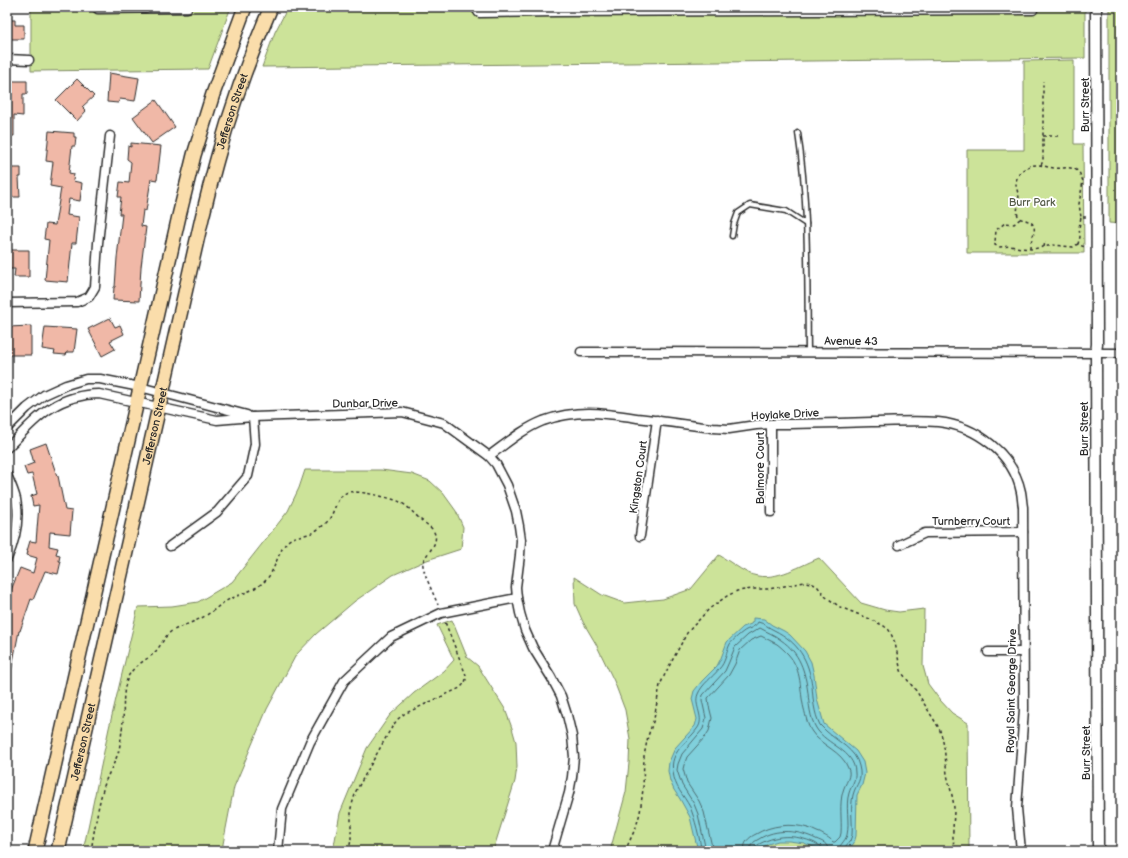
<svg xmlns="http://www.w3.org/2000/svg" width="1128" height="858" font-family="'Balsamiq Sans',sans-serif">
	<rect width="100%" height="100%" fill="#fff"/>
	<filter id="ink" filterUnits="userSpaceOnUse"><feTurbulence type="fractalNoise" baseFrequency=".025" numOctaves="2"/><feDisplacementMap in="SourceGraphic" scale="8" xChannelSelector="R" yChannelSelector="G"/><feConvolveMatrix kernelMatrix="1 2 1 2 8 2 1 2 1" color-interpolation-filters="sRGB"/></filter>
	<g filter="url(#ink)">
		<g fill="#cce399" stroke="#7c8762">
			<polygon points="31,7 231,7 208,69 31,71"/>
			<polygon points="288,7 1085,7 1085,58 262,67 275,32"/>
			<polygon points="1109,7 1121,7 1121,224 1109,223"/>
			<polygon points="1074,60 1074,144 1083,144 1084,253 967,253 967,150 1024,150 1024,61"/>
			<polygon points="305,470 381,470 412,474 430,481 443,493 456,511 463,527 461,549 427,560 393,575 355,601 316,634 296,655 267,709 234,787 223,844 223,851 83,851 109,728 138,607 172,606 198,602 232,582 288,511 299,488"/>
			<path d="M719 555C729 561 738 568 748 573 772 584 797 567 819 558L861 603 885 610 899 612 924 609 923 666 928 684 940 700 952 713 968 723 969 851H610L626 792 629 763 630 739 625 710 614 681 596 644 583 622 575 604 574 577 602 595 624 603 663 599 691 589Z"/>
			<polygon points="452,620 467,657 478,666 505,709 512,728 516,742 517,767 515,781 493,851 333,851 340,813 367,748 390,715 414,693 444,671 454,660 437,625"/>
		</g>
		<polygon fill="#80d0dc" stroke="#5e8e95" points="753,618 764,619 772,625 784,631 790,635 805,651 811,662 814,675 817,699 824,724 856,751 863,762 865,773 862,785 857,795 856,836 854,843 850,848 845,851 827,851 816,848 804,843 789,841 778,841 768,844 757,851 698,851 690,817 680,799 674,790 670,781 668,771 669,762 675,748 695,726 697,719 692,699 694,691 702,681 717,666 721,658 727,642 743,627 751,624 753,621"/>
		<g fill="none" stroke-linecap="round" stroke-linejoin="round">
			<g stroke="#4d6d72" stroke-width="1">
				<path d="M701 851C701 841 694 816 690 807 683 794 675 788 673 772 669 752 687 743 697 729 706 718 693 706 698 694 702 684 713 677 719 669 726 662 726 652 730 644 732 641 742 632 746 630 748 629 752 628 754 626 756 625 757 624 758 622 764 623 769 628 774 630 798 642 809 660 812 686 813 699 814 713 820 725 822 727 824 729 826 731 838 742 856 750 859 766 863 781 856 783 853 795 850 808 853 822 852 835L850 841 845 847 844 851"/>
				<path d="M706 851 698 814 694 804 682 785 677 770 678 764 682 754 703 729 706 718 702 700 703 695 725 671 729 662 735 647 748 635 760 628C767 632 775 635 781 640 800 653 805 671 808 693 809 704 810 718 816 728 826 745 855 750 855 773 856 780 851 786 849 793 845 806 850 821 847 835 845 842 839 844 839 851"/>
				<path d="M713 851 704 812 699 801 687 783 683 769 684 765 687 757 705 737 709 731 712 718 709 706 708 698 729 675 735 664 740 650 751 640 761 636C766 639 772 641 777 644 781 647 785 651 788 654 803 671 799 689 804 709 806 716 807 725 812 732 821 746 842 751 848 768 852 776 845 783 843 791 839 804 842 819 841 833L840 837 835 842H833C829 837 825 836 820 833 816 832 812 829 808 828 791 823 771 825 756 834 748 838 744 842 744 851"/>
				<path d="M750 851C750 845 753 842 759 839 776 828 798 830 816 839 823 842 828 843 828 851"/>
				<path d="M755 851 756 846C775 834 795 834 815 843 819 846 823 845 823 851"/>
			</g>
		</g>
		<g fill="#f0b8a7" stroke="#2b2b2b">
			<polygon points="7,20 15,20 15,25 24,25 24,39 7,39"/>
			<polygon points="109,73 139,78 135,101 120,99 118,103 107,102"/>
			<polygon points="77,79 94,96 82,107 86,111 77,121 56,100"/>
			<polygon points="7,81 27,81 27,94 23,94 23,116 14,115 14,136 7,136"/>
			<polygon points="156,100 175,127 152,143 133,117"/>
			<polygon points="49,131 74,133 74,137 76,137 75,146 72,146 69,173 74,174 73,181 82,183 80,201 69,199 67,215 79,217 76,243 72,243 68,282 45,280 49,240 44,239 46,224 55,225 61,188 50,186 53,162 46,161"/>
			<polygon points="131,143 161,146 157,180 151,179 146,211 143,210 141,226 146,227 141,267 139,301 113,300 114,287 115,287 117,258 122,214 119,214 121,197 118,197 120,182 129,183 131,162 127,159 128,146 131,147"/>
			<polygon points="7,168 21,168 21,177 19,177 20,197 7,197"/>
			<polygon points="7,250 29,250 29,277 14,277 15,269 7,269"/>
			<polygon points="110,318 115,327 120,325 124,334 110,341 115,349 102,356 88,329"/>
			<polygon points="31,326 31,355 8,355 8,327"/>
			<polygon points="45,327 77,329 74,352 67,352 66,355 54,354 55,351 42,349"/>
			<polygon points="46,443 57,476 58,476 65,510 72,511 70,534 50,532 49,546 58,548 56,554 60,555 59,561 61,561 58,574 45,571 33,600 31,599 20,631 19,631 11,672 7,672 7,600 20,568 33,573 37,558 27,555 28,551 27,551 30,541 36,542 39,505 33,506 31,496 37,494 32,474 27,475 24,467 34,463 30,449"/>
		</g>
		<g fill="none" stroke-linecap="round" stroke-linejoin="round">
			<defs>
				<g id="service">
					<path d="M798 133C809 206 807 279 808 352"/>
					<polyline points="732,236 734,224 738,213 750,205 786,211 806,224"/>
				</g>
				<g id="minor">
					<polyline points="96,7 98,9 187,8"/>
					<polyline points="475,7 479,13 556,12 1033,10"/>
					<polyline points="7,59 29,60"/>
					<polyline points="7,303 77,302 89,297 95,287 98,243 110,136"/>
					<polyline points="581,352 1121,353"/>
					<polyline points="7,428 27,408 44,395 66,385 86,379 100,379 140,387 247,415"/>
					<path d="M7 448C21 435 34 418 51 408 64 399 83 394 99 394L217 420 253 417 402 412 444 423 489 456 496 464 507 485 516 511 519 526 521 540 520 555 516 587 517 598 520 613 525 630 533 648 551 677 561 696 567 715 572 736 574 757 572 777 569 793 552 851"/>
					<path d="M489 456C507 443 523 429 543 421 577 409 603 413 637 418 662 421 687 425 713 428L729 429 756 425 771 424C804 424 838 423 871 422 893 422 916 420 938 422 977 426 1013 454 1021 492 1022 497 1022 502 1023 507L1024 709 1017 808 1021 851"/>
					<path d="M7 475C10 482 14 491 16 499 20 519 15 541 7 559"/>
					<polyline points="771,512 771,424"/>
					<polyline points="640,536 657,420"/>
					<polyline points="899,545 925,533 1023,532"/>
					<polyline points="170,546 217,512 248,476 255,444 253,417"/>
					<polyline points="988,652 1023,652"/>
					<polyline points="278,851 282,809 310,742 344,681 391,637 441,613 517,598"/>
				</g>
				<polyline id="tertiary" points="1096,7 1097,344 1096,353 1098,851"/>
				<g id="primary">
					<polyline points="35,851 179,216 194,155 213,94 245,7"/>
					<path id="s1" d="M58 851 202 218C207 198 212 177 218 156 232 105 250 55 271 7"/>
				</g>
			</defs>
			<use href="#service" stroke="#2b2b2b" stroke-width="7"/>
			<use href="#minor" stroke="#2b2b2b" stroke-width="11"/>
			<use href="#tertiary" stroke="#2b2b2b" stroke-width="13"/>
			<use href="#primary" stroke="#2b2b2b" stroke-width="16"/>
			<g stroke="#2b2b2b" stroke-width="1.5" stroke-dasharray="3 3" stroke-linecap="butt">
				<polyline points="1043,136 1059,136"/>
				<polyline points="1041,165 1043,161 1043,81"/>
				<polyline points="1086,217 1081,217 1079,228 1080,237 1078,244 1082,246 1087,247"/>
				<polyline points="1020,219 1014,224 1005,223 996,230 995,242 995,245 999,247 1010,246 1021,248 1033,249 1053,245 1073,247 1078,244"/>
				<polyline points="1044,247 1045,241"/>
				<path d="M1030 248C1030 239 1041 226 1028 221 1025 219 1022 220 1019 218 1015 211 1019 206 1019 199 1019 194 1016 189 1016 184 1016 173 1026 165 1037 165 1043 165 1049 168 1055 168 1065 169 1071 165 1079 172L1083 181 1079 204 1081 217"/>
				<path d="M91 851C95 827 98 803 106 780 110 770 116 761 119 750 121 740 122 730 123 721 124 706 122 689 129 675 135 665 145 661 153 654 161 647 164 636 172 631 183 625 195 622 205 616 214 611 221 603 230 599 241 594 255 590 265 581 276 570 277 552 288 541 294 536 301 536 309 534 315 532 323 526 328 521 335 512 336 496 348 492 356 490 393 498 400 502 408 506 413 513 420 519 424 523 432 527 434 532 440 544 426 553 423 562 421 569 435 597 438 605"/>
				<path d="M349 851 351 839V808L356 791 389 732 394 724 398 719 404 714 460 688C464 684 467 681 466 675L445 622"/>
				<path d="M625 851 636 827 640 813 643 789 644 756 648 736 654 719 660 685 666 672 687 633 696 623 709 609 727 596 737 591 752 589H769L805 582 811 583 817 586 826 597 840 607 870 619 884 626 889 630 892 636 895 643 900 667 902 673 917 692 939 728C945 743 945 758 947 774 949 785 953 796 954 808 954 823 951 835 955 851"/>
			</g>
			<use href="#service" stroke="#fff" stroke-width="4"/>
			<use href="#minor" stroke="#fff" stroke-width="8"/>
			<use href="#tertiary" stroke="#fff" stroke-width="10"/>
			<use href="#primary" stroke="#faddab" stroke-width="13"/>
		</g>
	</g>
	<g text-anchor="middle" stroke-width="3.5" stroke-linejoin="round" paint-order="stroke">
		<g font-size="11" fill="#2b2b2b" stroke="#fff">
			<text transform="translate(1085 105) rotate(-90)" y="4">Burr Street</text>
			<text dy="4" stroke="none"><textPath href="#s1" startOffset="760">Jefferson Street</textPath></text>
			<text x="851" y="345">Avenue 43</text>
			<text transform="translate(365 403) rotate(-1)" y="4">Dunbar Drive</text>
			<text transform="translate(785 414) rotate(-3)" y="4">Hoylake Drive</text>
			<text dy="4" stroke="none"><textPath href="#s1" startOffset="436">Jefferson Street</textPath></text>
			<text transform="translate(1084 429) rotate(-90)" y="4">Burr Street</text>
			<text transform="translate(760 468) rotate(-90)" y="4">Balmore Court</text>
			<text transform="translate(638 477) rotate(-82)" y="4">Kingston Court</text>
			<text x="971" y="525">Turnberry Court</text>
			<text transform="translate(1011 691) rotate(-89)" y="4">Royal Saint George Drive</text>
			<text dy="4" stroke="none"><textPath href="#s1" startOffset="112">Jefferson Street</textPath></text>
			<text transform="translate(1086 753) rotate(-90)" y="4">Burr Street</text>
		</g>
		<g font-size="11" fill="#535946" stroke="#fff">
			<text x="1032" y="206">Burr Park</text>
		</g>
	</g>
	<rect width="1128" height="858" fill="none" stroke="#fff" stroke-width="24"/>
	<rect x="12" y="12" width="1104" height="834" fill="none" stroke="#2b2b2b" stroke-width="1.5" filter="url(#ink)"/>
</svg>
